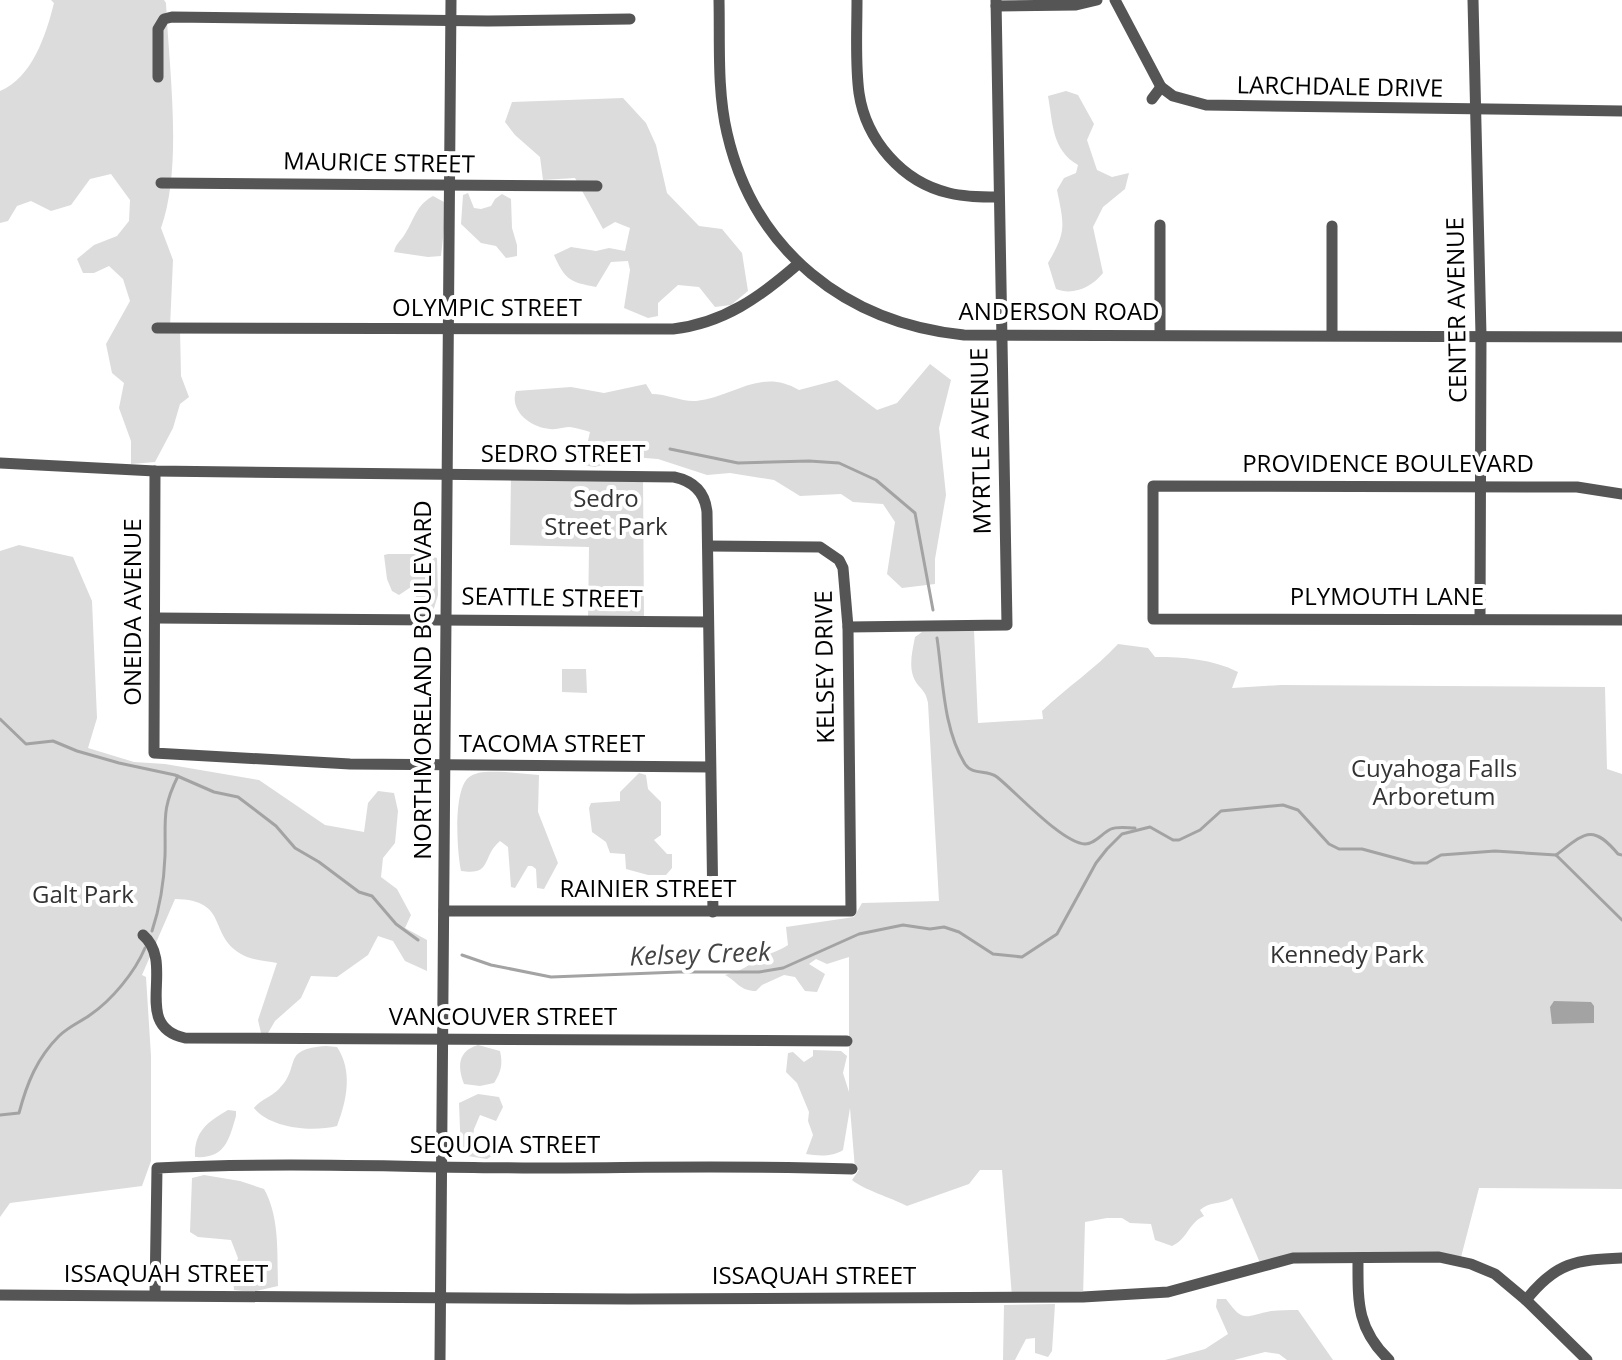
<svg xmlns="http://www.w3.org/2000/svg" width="1622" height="1360" font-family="'Open Sans',sans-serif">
	<rect width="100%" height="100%" fill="#fff"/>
	<g fill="#dcdcdc">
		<path d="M51 0H164L166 3C169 70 183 166 161 228L173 260 170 327 180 328 181 376 189 397 180 404 173 428 155 462 131 464V441L119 408 124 383 112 373 106 344 130 301 123 279 109 266 94 273H83L77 259 94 245 117 236 129 221 130 200 111 174 90 179 71 205 51 211 31 201 17 206 8 221 0 223V91C32 78 46 35 54 3Z"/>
		<path d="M1066 91 1078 95 1094 124 1087 140 1097 170 1112 177 1129 173 1125 189 1103 207 1093 227 1103 273C1092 287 1073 296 1056 289L1048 263C1067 231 1064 225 1057 190L1064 178 1076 173 1078 165C1052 150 1053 124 1048 96Z"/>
		<path d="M623 98 646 123 656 145 667 193 699 226 722 229 742 253 748 291 731 305 715 307 699 287 678 285 658 303V316L648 318 624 308 630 270 628 261 611 262 596 287C570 282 565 280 554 255L571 247 596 251 609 248 625 251 630 228 615 222 603 229 575 178 543 180 540 157 515 135 505 122 512 102Z"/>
		<polygon points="468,193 474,208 481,209 491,206 495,199 502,194 511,199 512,228 517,245 517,256 506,258 496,246 481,243 461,224 463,195"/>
		<path d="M433 196 444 202 446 210 441 256 428 257 394 252C396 243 400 242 405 234 414 220 416 205 433 196Z"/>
		<path d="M930 364 951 380 939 428 946 495 935 559V584L902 588 887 574 895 522 883 504 853 502 841 494 800 496 774 480 730 473 707 475 658 459 632 457 595 467 581 465 572 453 587 445 590 432C584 430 577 428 570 427 564 427 557 430 550 429 531 428 509 411 516 391L571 387 604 393 646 384 652 394C667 394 682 402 696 401 734 397 761 367 799 390L837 380 877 410 897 403Z"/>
		<polygon points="511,475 643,476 644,621 588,622 589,547 510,545"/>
		<path d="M19 545 73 557 92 601 97 718 88 748 134 762 165 764 259 780 325 825 364 832 368 803 378 791 394 793 398 811 395 843 383 858 381 877 397 889 411 915 405 928 427 940V971L405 961 393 941 378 936 368 955 337 977 311 976 301 998 275 1021 268 1033H261L258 1020 277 963C266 961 250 960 241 954 207 934 230 900 175 899L142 975 146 977 151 1056V1161L142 1186 10 1203 0 1217V551Z"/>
		<polygon points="388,554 424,554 437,558 438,595 432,615 419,616 411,614 417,592 411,587 399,595 392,591 387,579 384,555"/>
		<path d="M974 630 978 723 1043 719 1042 711C1067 687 1095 669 1118 644L1148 648 1155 657C1184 657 1212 659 1238 672L1232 688 1281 685 1605 687 1607 769 1622 774V1189L1479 1188 1460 1261 1439 1257 1261 1265 1232 1198C1221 1205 1210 1201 1200 1210L1204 1216C1188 1223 1188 1239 1172 1246L1155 1240 1151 1224 1130 1223 1122 1218H1107L1085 1222 1083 1297H1012L1002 1170H980L969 1184 907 1206C892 1198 862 1189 852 1180L859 1170 855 1169 850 1108 843 1150C833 1157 818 1156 806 1154L813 1135 808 1121 809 1112 797 1083 786 1072 788 1053 793 1052 804 1062 813 1056V1050L841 1051 847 1056 843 1073 849 1092V957L827 964 816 959 809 964 825 974 817 992 805 991 795 977 784 975 762 985 756 991C740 991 738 982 725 975 743 970 742 969 757 960 766 954 778 952 788 945L786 927 854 917 862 903 939 901 928 703C926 693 924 692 918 685 907 671 912 653 915 637L922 632Z"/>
		<polygon points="562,669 586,669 587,693 562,692"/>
		<path d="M505 772 539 775 538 812 558 863 544 889 537 888 536 869 532 866H528L515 888 511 887 508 847 500 841C481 857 493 876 461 871 457 851 453 792 468 778 477 770 493 772 505 772Z"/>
		<polygon points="639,773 646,775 648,789 661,802 661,835 654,840 667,854 672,854 672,868 666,875 648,875 626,869 625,854 610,853 606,842 592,832 589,808 591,803 620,801 620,792"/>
		<path d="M478 1045 500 1051C503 1064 501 1072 494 1083L480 1086 464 1084C457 1066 458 1051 478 1045Z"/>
		<path d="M326 1046 337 1047C353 1071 347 1100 337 1126 313 1132 271 1129 254 1108 260 1100 271 1097 279 1089 302 1066 280 1049 326 1046Z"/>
		<polygon points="478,1094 499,1097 503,1107 496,1121 480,1115 474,1129 472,1144 495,1154 487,1159 461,1155 459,1103"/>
		<path d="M228 1110 236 1111V1116C229 1140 225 1159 195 1157 194 1132 207 1122 228 1110Z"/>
		<path d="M204 1175 240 1181 264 1189C280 1217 277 1255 278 1286L252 1292 234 1290 233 1276 238 1258 231 1240 198 1237 190 1232 192 1178Z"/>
		<path d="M1217 1299H1226C1244 1324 1245 1316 1271 1311 1280 1310 1289 1310 1298 1310L1333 1360H1287L1279 1354 1265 1352 1234 1360H1165L1205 1349 1228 1334 1216 1307Z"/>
		<polygon points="1055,1304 1052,1351 1048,1357 1035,1353 1035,1338 1026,1339 1015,1360 1003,1360 1004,1305"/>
	</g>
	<polygon fill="#a3a3a3" points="1554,1001 1591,1002 1594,1006 1594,1023 1552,1024 1550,1007"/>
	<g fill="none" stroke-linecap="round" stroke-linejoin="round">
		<g stroke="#a3a3a3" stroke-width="3">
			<polyline points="670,449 738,463 809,461 839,463 876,480 915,513 933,610"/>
			<path d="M937 638C943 678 943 729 965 764 973 776 987 769 997 777 1016 792 1062 843 1085 844 1095 844 1102 833 1111 829 1118 826 1128 828 1135 828"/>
			<polyline points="0,719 26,744 53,741 77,751 119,763 175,775 214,792 238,797 276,826 295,848 319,862 359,892 372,896 396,924 418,940"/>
			<path d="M1556 855C1585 833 1592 823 1618 854L1622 855"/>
			<path d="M152 931C160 907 164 882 165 856 166 821 161 810 178 776"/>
			<polyline points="462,955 491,965 551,977 679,972 759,972 783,968 859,934 903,925 930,929 944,927 959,932 993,954 1022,957 1057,934 1096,863 1107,849 1122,834 1150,827 1173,840 1179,840 1200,830 1221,811 1283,805 1298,810 1329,844 1339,849 1362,849 1414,863 1427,863 1441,855 1495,851 1556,855 1622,920"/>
			<path d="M0 1115 19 1113C27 1083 37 1058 59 1036 68 1027 80 1022 90 1015 112 1000 135 972 145 948"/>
		</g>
		<g stroke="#555" stroke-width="11">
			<path d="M719 0C720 44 717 90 727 133 754 251 846 323 964 335L1622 337"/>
			<path d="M857 0C857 31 855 63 859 93 866 140 902 182 949 193 965 197 981 197 998 197"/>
			<polyline points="1115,0 1161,87 1173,96 1206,105 1622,111"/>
			<polyline points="1473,0 1481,335 1480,619"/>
			<polyline points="996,6 1076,5 1097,0"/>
			<polyline points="158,77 158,29 164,19 172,17 488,21 630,19"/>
			<polyline points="1152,99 1161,87"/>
			<polyline points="161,183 597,186"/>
			<path d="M157 328 673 329C724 323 760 297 798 264"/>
			<polyline points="1160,334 1160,225"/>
			<polyline points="1332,335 1332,226"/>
			<path d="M0 463 155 471 674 477C693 481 705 492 707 512L713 912"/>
			<polyline points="155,471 154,753 350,764 710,767"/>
			<polyline points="1622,494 1577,487 1153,486 1153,619 1622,620"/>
			<polyline points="156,618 708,622"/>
			<polyline points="848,627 1007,625 996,0"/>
			<polyline points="444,911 851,911 848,627 843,568 839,560 820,547 708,546"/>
			<path d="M143 935C177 964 130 1026 185 1038L847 1041"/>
			<path d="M1358 1258C1358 1301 1356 1328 1389 1360"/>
			<polyline points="0,1295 629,1299 1083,1297 1168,1292 1293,1258 1439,1257 1471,1264 1495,1274 1526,1300 1587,1360"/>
			<path d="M155 1295 157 1168C279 1162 401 1167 523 1168 633 1168 743 1165 852 1169"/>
			<path d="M1526 1300C1556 1262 1576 1260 1622 1258"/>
			<polyline points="440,1360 451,0"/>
		</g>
	</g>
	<g text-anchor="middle" stroke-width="8" stroke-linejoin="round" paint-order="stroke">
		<g font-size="24" fill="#000" stroke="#fff">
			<text transform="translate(1340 87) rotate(1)" y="8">LARCHDALE DRIVE</text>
			<text transform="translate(379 163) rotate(1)" y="8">MAURICE STREET</text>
			<text x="487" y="316">OLYMPIC STREET</text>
			<text transform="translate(1457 310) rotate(-91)" y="8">CENTER AVENUE</text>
			<text x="1059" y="320">ANDERSON ROAD</text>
			<text transform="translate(981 441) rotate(-91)" y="8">MYRTLE AVENUE</text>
			<text x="563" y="462">SEDRO STREET</text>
			<text x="1388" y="472">PROVIDENCE BOULEVARD</text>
			<text x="1387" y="605">PLYMOUTH LANE</text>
			<text transform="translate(552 598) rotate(1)" y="8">SEATTLE STREET</text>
			<text transform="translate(133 612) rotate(-90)" y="8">ONEIDA AVENUE</text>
			<text transform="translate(825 667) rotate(-91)" y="8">KELSEY DRIVE</text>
			<text transform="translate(423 680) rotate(-90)" y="8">NORTHMORELAND BOULEVARD</text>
			<text x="552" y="752">TACOMA STREET</text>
			<text x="648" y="897">RAINIER STREET</text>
			<text x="503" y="1025">VANCOUVER STREET</text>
			<text x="505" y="1153">SEQUOIA STREET</text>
			<text x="166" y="1282">ISSAQUAH STREET</text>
			<text x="814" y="1284">ISSAQUAH STREET</text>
		</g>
		<g font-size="24" fill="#333" stroke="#fff">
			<text x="606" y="507">Sedro<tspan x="606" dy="28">Street Park</tspan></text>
			<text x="1434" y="777">Cuyahoga Falls<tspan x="1434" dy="28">Arboretum</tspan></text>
			<text x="83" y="903">Galt Park</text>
			<text x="1347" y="963">Kennedy Park</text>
		</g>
		<g font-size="26" font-style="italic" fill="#444" stroke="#fff">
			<text transform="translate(700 954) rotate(-2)" y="9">Kelsey Creek</text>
		</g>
	</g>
</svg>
